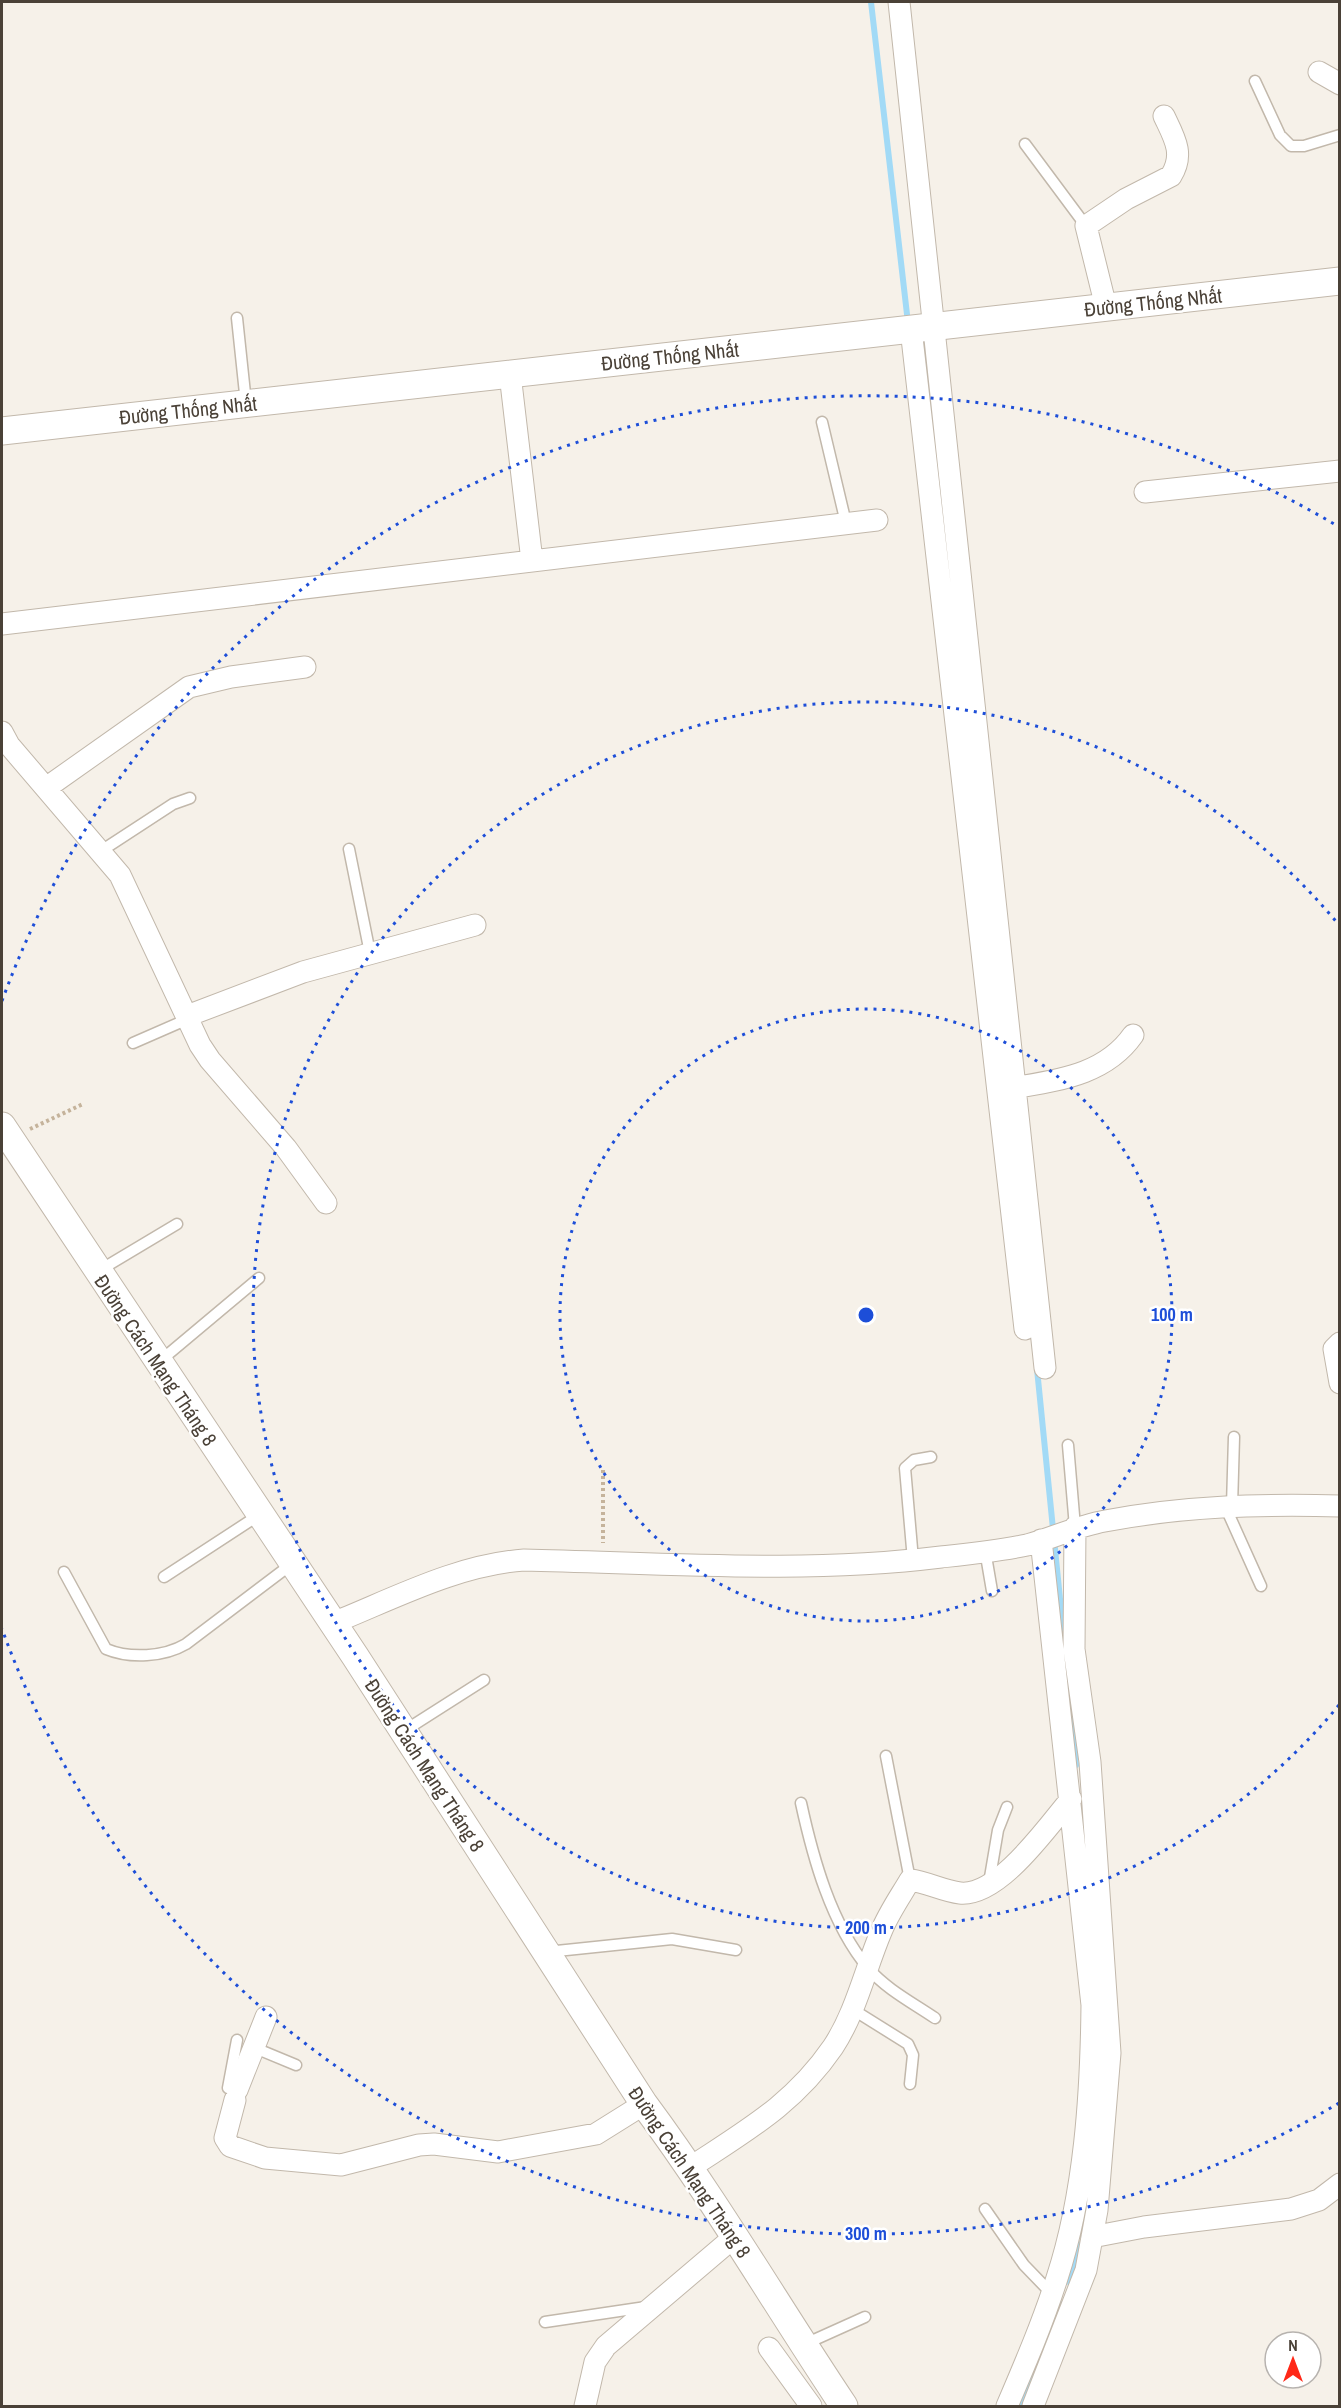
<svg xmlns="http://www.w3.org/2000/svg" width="1341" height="2408" font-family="'Archivo Narrow',sans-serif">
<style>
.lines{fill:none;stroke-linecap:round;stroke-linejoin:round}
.stream{stroke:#a2daf6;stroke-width:6}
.service-casing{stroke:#c2b8ab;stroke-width:13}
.minor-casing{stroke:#c2b8ab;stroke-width:23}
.tertiary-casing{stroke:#c2b8ab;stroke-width:29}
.path{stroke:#c5b39b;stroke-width:4;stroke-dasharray:3 3;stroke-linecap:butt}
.service{stroke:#fff;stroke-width:10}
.minor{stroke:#fff;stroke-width:21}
.tertiary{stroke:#fff;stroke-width:27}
.ring{fill:none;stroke:#1d4ed8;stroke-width:3;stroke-dasharray:3 6}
.labels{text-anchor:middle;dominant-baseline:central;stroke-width:5;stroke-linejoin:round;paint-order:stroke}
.street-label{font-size:20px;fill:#4a4137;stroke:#fff}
.centre{fill:#1d4ed8;stroke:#fff;stroke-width:3}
.ring-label{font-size:18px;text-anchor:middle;font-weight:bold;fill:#1d4ed8;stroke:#fff;stroke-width:5;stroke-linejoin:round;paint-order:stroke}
</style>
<rect width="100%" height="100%" fill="#f6f1e9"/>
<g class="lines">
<path class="stream" d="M 871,2 L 908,323
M 1037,1369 L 1064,1639
M 1068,1679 L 1076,1765
M 1070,2283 L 1077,2243
M 1019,2406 L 1062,2304"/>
<g class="service-casing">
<path id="service" d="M 1255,81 L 1280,135 L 1291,146 L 1304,146 L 1340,135
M 1025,144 L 1086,226
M 237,318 L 246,403
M 822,422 L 846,523
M 349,849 L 370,953
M 101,851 L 173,804 L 190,798
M 133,1043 L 188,1019
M 100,1270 L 177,1224
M 160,1361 L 259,1278
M 1068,1445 L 1075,1527
M 1225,1506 L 1261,1586
M 1232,1506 L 1234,1437
M 985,1550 L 992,1591
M 913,1560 L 905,1468 L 914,1460 L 931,1457
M 64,1572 L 106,1649 C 130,1659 164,1657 186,1644 L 293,1563
M 164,1577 L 259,1515
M 404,1731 L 484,1680
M 886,1756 L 910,1880
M 801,1803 C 813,1858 831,1924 868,1968 C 886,1989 913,2003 935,2018
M 989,1883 L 998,1830 L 1007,1807
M 547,1952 L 672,1939 L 736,1950
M 852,2009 L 908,2044 L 913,2055 L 910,2084
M 255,2048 L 296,2065
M 228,2088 L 237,2040
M 985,2209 L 1024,2265 L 1052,2294
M 545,2322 L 646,2307
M 805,2344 L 865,2317"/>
</g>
<g class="minor-casing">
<path id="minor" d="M 899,2 L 1045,1368
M 1319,72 L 1340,84
M 1106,307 L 1086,226 L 1126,199 L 1171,176 C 1185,154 1174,137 1164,116
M 911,329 L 1025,1329
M 510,374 L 532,561
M 1145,492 L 1340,471
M 2,624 L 877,520
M 2,732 L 9,745 L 120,875 L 200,1045 L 210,1060 L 286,1148 L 326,1203
M 46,788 L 189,687 L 231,677 L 305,667
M 187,1016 L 303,972 L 475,925
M 1013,1088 C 1058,1080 1105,1075 1133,1035
M 1340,1343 L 1334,1349 L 1340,1383
M 333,1623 C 395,1598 457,1565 524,1560 C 663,1563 803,1574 941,1557 C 969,1554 999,1551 1027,1545 C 1053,1538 1077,1526 1105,1521 C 1183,1506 1260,1504 1340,1506
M 237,2090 L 266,2017
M 235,2100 L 225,2138 L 230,2146 L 265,2158 L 341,2165 L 419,2145 L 434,2144 L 498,2152 L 596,2134 L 644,2104
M 691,2167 C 747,2130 794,2104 833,2047 C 856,2012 865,1970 881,1932 C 888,1914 900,1897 910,1880 C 927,1882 943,1891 960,1893 C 999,1897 1048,1826 1071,1799
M 1092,2237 L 1144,2227 L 1291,2209 L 1319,2200 L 1340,2184
M 769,2348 L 811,2406
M 585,2406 L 595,2362 L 606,2346 L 733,2238
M 1007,2406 C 1025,2364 1043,2322 1057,2278 C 1085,2192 1091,2095 1092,2005 L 1041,1540
M 1033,2406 L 1086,2270 L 1097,2210 L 1110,2053 L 1090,1762 L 1074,1649 L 1075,1527"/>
</g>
<g class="tertiary-casing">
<path id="tertiary" d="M 2,431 L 1340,281
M 2,1126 L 355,1656 L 644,2104 C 716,2201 777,2306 844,2406"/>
</g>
<path class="path" d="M 30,1129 L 83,1104
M 603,1470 L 603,1543"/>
<use href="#service" class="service"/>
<use href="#minor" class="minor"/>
<use href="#tertiary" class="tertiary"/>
</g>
<g class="ring">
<circle cx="866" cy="1315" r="306"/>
<path d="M1339 1705A613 613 0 1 1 1339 925"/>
<path d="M1339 2103A919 919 0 0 1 2 1629M2 1001A919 919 0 0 1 1339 527"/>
</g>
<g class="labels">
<g class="street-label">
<text transform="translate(1153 302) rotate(-6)">Đường Thống Nhất</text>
<text transform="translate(670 356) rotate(-6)">Đường Thống Nhất</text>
<text transform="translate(188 410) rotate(-6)">Đường Thống Nhất</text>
<text transform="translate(156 1360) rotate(56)">Đường Cách Mạng Tháng 8</text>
<text transform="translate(425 1765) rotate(57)">Đường Cách Mạng Tháng 8</text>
<text transform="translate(690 2172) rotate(56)">Đường Cách Mạng Tháng 8</text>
</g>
</g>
<circle cx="866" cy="1315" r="9" class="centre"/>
<g class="ring-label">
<text x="1172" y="1321">100 m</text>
<text x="866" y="1934">200 m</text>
<text x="866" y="2240">300 m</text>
</g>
<rect width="1341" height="2408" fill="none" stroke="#4a4137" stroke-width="6"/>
<g transform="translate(1293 2360)"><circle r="28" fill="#ffffff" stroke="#b7b3af" stroke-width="1.5"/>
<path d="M0-4.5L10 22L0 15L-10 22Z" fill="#ff2817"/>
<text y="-9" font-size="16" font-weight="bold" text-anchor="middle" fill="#4a4137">N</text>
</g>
</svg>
